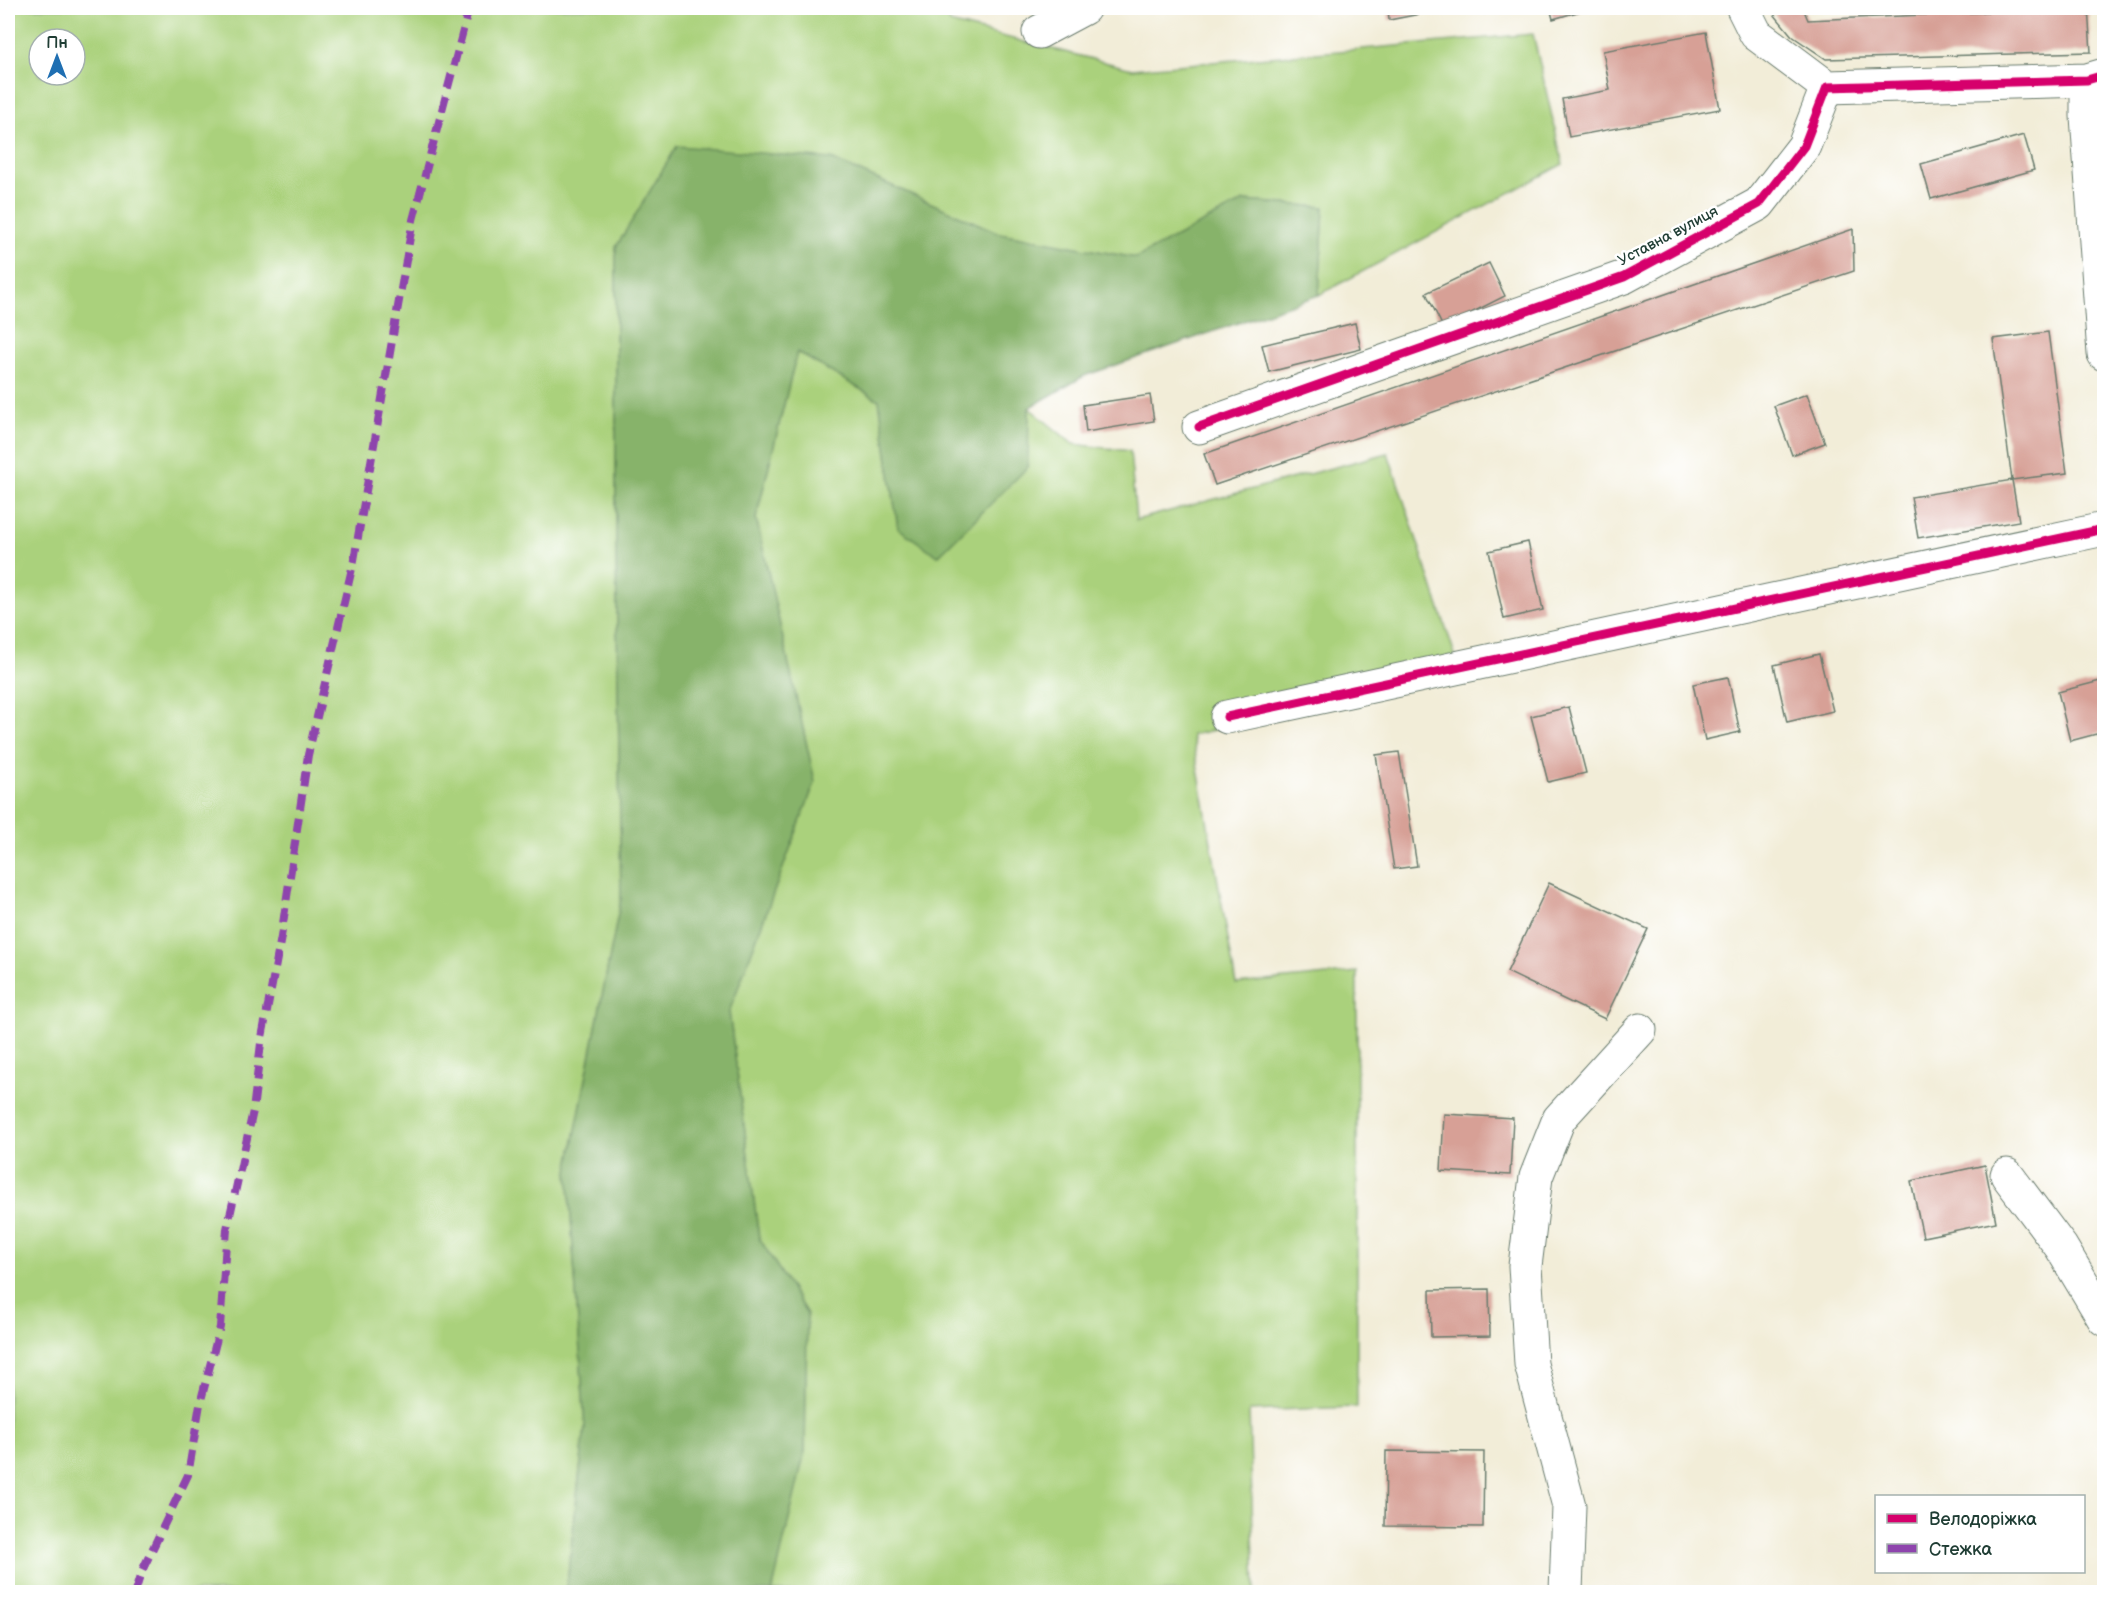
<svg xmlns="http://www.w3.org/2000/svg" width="2112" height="1600" font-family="'Balsamiq Sans',sans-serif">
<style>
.green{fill:#aad17b;stroke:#648758;stroke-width:1.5;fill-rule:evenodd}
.forest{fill:#87b36b;stroke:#537850;stroke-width:1.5}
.building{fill:#d7a096}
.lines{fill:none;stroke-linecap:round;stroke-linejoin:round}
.minor-casing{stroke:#697b6d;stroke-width:35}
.minor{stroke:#fff;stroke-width:33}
.quiet{stroke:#8e44ad;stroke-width:8;stroke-dasharray:15 8;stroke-linecap:butt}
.cycleway-casing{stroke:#fff;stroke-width:13}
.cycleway{stroke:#d6006c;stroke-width:9}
.labels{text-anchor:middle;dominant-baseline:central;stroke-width:5;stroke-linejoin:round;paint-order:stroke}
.street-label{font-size:15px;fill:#1f3d34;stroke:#fff}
</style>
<rect width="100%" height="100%" fill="#fff"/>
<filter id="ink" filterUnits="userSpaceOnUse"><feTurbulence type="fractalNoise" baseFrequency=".0167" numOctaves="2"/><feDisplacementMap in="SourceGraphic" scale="12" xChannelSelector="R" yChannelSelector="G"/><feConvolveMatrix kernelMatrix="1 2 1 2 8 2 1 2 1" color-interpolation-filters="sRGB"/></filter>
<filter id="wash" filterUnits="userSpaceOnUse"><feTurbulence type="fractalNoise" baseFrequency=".008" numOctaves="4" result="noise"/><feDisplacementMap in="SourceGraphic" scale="24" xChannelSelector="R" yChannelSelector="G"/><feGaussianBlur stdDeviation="1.35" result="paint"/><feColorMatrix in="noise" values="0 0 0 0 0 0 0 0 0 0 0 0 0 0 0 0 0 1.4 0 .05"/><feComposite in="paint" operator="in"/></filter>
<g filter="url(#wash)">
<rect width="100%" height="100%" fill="#f2edd8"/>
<path class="green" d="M 8,8 L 945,8 L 950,23 L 1132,69 L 1533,34 L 1563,164 L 1319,295 L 1324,207 L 1244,201 L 1136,258 L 999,233 L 831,159 L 616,247 L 616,544 L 621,899 L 568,1171 L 585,1427 L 566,1592 L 8,1592 ZM 39,39 L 75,39 L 75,75 L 39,75 Z
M 797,352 L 879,400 L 898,528 L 1027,468 L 1029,408 L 1073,444 L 1130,451 L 1136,520 L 1388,453 L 1461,673 L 1192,735 L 1236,984 L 1357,972 L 1357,1407 L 1249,1411 L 1255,1592 L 772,1592 L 805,1451 L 807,1314 L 759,1238 L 729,1012 L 815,782 L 756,518 Z"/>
<path class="forest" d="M 677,146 L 831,159 L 999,233 L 1136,258 L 1244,201 L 1324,207 L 1319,295 L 1084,376 L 1029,408 L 1028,467 L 938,556 L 898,528 L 879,400 L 797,352 L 756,518 L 815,782 L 729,1012 L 759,1238 L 807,1314 L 805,1451 L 772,1592 L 566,1592 L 585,1427 L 568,1171 L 621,899 L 616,544 L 616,247 Z"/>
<g id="blocks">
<path class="building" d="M 1388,8 L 1446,8 L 1446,9 L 1389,20 Z
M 1550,8 L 1591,8 L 1553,19 Z
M 1769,8 L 1803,8 L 1808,20 L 2088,8 L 2091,52 L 1826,59 L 1792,36 Z
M 1706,32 L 1720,109 L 1569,137 L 1562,99 L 1610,90 L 1603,51 Z
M 2024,135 L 2034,170 L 1931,199 L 1921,164 Z
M 1853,229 L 1854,271 L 1215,485 L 1204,454 Z
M 1489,263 L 1505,296 L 1443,327 L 1426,293 Z
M 1355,323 L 1361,349 L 1269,372 L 1262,345 Z
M 2048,332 L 2067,473 L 2012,480 L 1993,339 Z
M 1807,394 L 1825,443 L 1792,455 L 1774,406 Z
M 1150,395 L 1154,421 L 1086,432 L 1083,405 Z
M 2012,480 L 2019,521 L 1918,538 L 1911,497 Z
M 1528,542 L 1543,610 L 1504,619 L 1489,551 Z
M 1819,654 L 1833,711 L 1787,722 L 1774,665 Z
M 1728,677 L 1740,732 L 1705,740 L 1693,684 Z
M 2104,680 L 2104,732 L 2070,741 L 2058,692 Z
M 1569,707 L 1586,773 L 1548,782 L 1531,716 Z
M 1399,752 L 1417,866 L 1394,869 L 1376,755 Z
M 1549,883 L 1648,929 L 1605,1019 L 1507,972 Z
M 1444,1114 L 1513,1118 L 1510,1175 L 1441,1171 Z
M 1985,1165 L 1996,1222 L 1923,1237 L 1911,1181 Z
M 1489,1289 L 1490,1336 L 1431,1337 L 1430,1290 Z
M 1386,1451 L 1484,1452 L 1483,1527 L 1385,1526 Z"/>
</g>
</g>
<g filter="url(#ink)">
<use href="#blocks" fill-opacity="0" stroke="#697b6d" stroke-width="1.5"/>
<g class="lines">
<g class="minor-casing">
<path id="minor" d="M 1743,8 L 1756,34 L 1827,87
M 1039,32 L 1084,8
M 2087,80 L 2087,116 L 2104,354
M 1199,427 L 1624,277 L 1759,204 L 1804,146 L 1827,87 L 2087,80 L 2104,75
M 1227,717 L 2104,529
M 2007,1175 L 2061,1247 L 2104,1319
M 1566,1592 L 1569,1506 L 1531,1364 L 1525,1266 L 1536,1177 L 1559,1119 L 1640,1030"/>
</g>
<use href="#minor" class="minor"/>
<path class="quiet" d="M 135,1592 L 141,1573 L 188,1475 L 200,1404 L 220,1327 L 227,1229 L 253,1111 L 261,1043 L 281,937 L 308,755 L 354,560 L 413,220 L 469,8"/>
<g class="cycleway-casing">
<path id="cycleway" d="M 1199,427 L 1624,277 L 1759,204 L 1804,146 L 1827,87 L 2087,80 L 2104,75
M 1227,717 L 2104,529"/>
</g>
<use href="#cycleway" class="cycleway"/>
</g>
</g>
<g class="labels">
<g class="street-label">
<text transform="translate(1668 236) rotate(-28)">Уставна вулиця</text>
</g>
</g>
<rect width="2112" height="1600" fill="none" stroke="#fff" stroke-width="30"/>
<rect x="1875" y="1495" width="210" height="78" fill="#ffffff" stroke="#a5b1ae" stroke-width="1.5"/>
<rect x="1887" y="1514" width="30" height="9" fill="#d6006c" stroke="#a5b1ae" stroke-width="1.5"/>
<text x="1929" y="1525" font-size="18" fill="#1f3d34">Велодоріжка</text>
<rect x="1887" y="1544" width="30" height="9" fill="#8e44ad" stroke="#a5b1ae" stroke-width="1.5"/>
<text x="1929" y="1555" font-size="18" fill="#1f3d34">Стежка</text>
<g transform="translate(57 57)"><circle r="28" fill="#ffffff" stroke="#a5b1ae" stroke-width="1.5"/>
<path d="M0-4.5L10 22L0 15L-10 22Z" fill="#1f6fb2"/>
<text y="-9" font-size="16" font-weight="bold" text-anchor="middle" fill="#1f3d34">Пн</text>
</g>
</svg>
